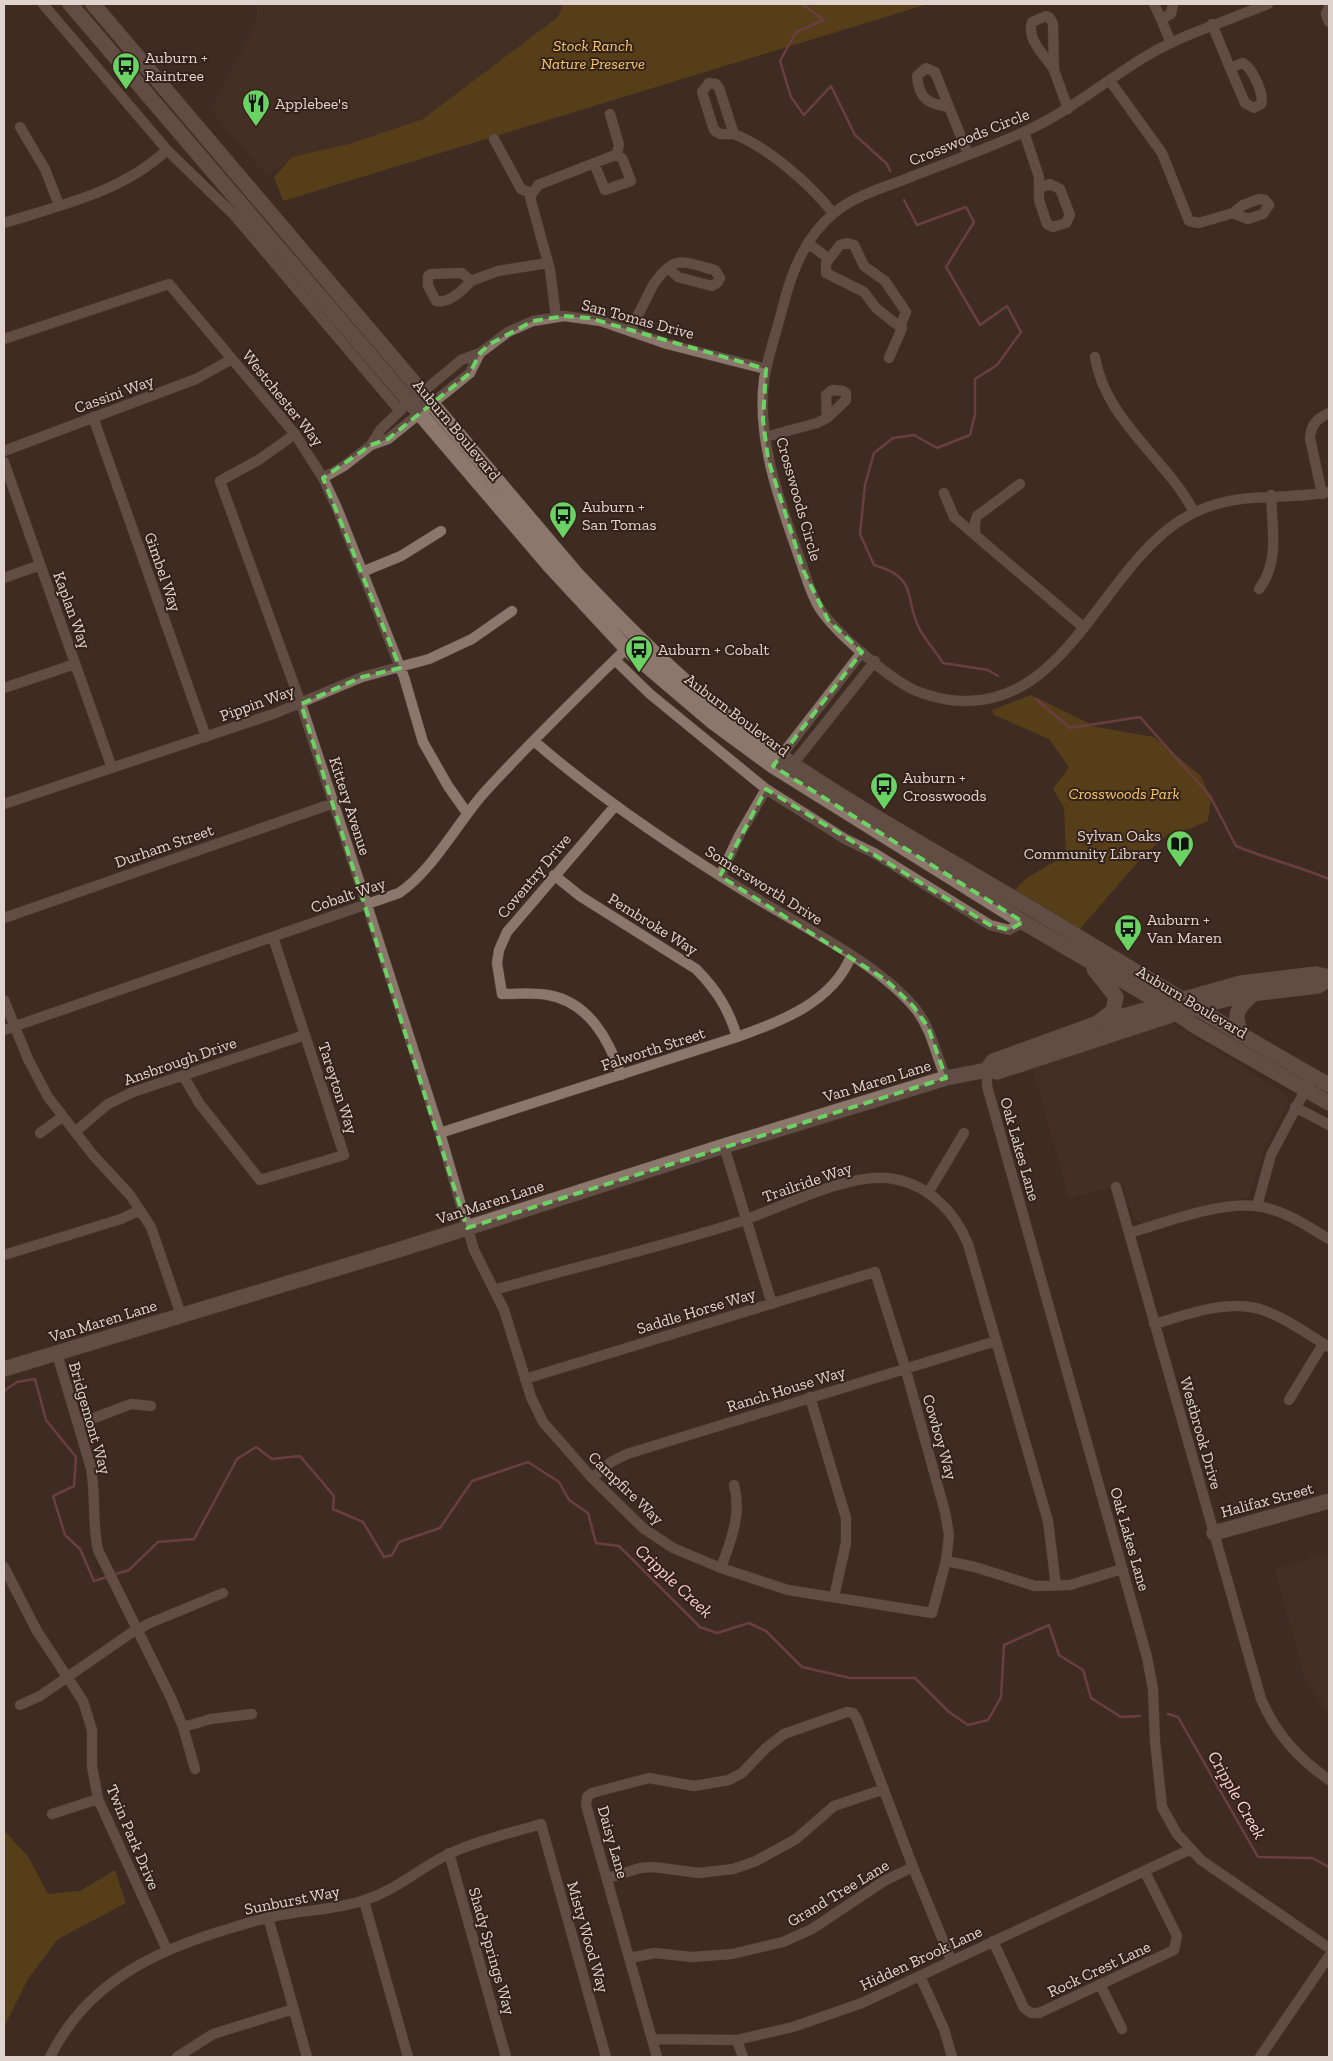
<svg xmlns="http://www.w3.org/2000/svg" width="1333" height="2061" font-family="'Zilla Slab',serif">
<style>
.built{fill:#4d3429}
.green{fill:#71550d}
.lines{fill:none;stroke-linecap:round;stroke-linejoin:round}
.stream{stroke:#9f5666;stroke-width:2.5}
.street-casing{stroke:#594942;stroke-width:11}
.secondary-casing{stroke:#594942;stroke-width:16}
.street{stroke:#8c776d;stroke-width:10}
.secondary{stroke:#8c776d;stroke-width:15}
.marked{fill:none;stroke:#6bd363;stroke-width:4;stroke-dasharray:10 6;stroke-linejoin:round}
.labels{text-anchor:middle;dominant-baseline:central;stroke-width:4;stroke-linejoin:round;paint-order:stroke}
.park-label{font-size:16px;font-style:italic;fill:#f6c866;stroke:#34221a}
.poi-label{font-size:16px;fill:#e0d3ce;stroke:#34221a;text-anchor:start}
.street-label{font-size:16px;fill:#e0d3ce;stroke:#34221a}
.water-label{font-size:18px;font-style:italic;fill:#f9cdd4;stroke:#34221a}
</style>
<rect width="100%" height="100%" fill="#3e2c23"/>
<path class="built" d="M 257,4 L 563,4 L 558,17 L 423,119 L 345,146 L 292,157 L 267,176 L 211,110 L 257,21 Z
M 1170,1024 L 1177,1026 L 1284,1093 L 1287,1097 L 1288,1104 L 1268,1141 L 1248,1198 L 1209,1204 L 1141,1223 L 1133,1217 L 1123,1184 L 1069,1198 L 1032,1067 Z
M 1329,1553 L 1329,1712 L 1315,1695 L 1304,1675 L 1275,1569 Z"/>
<path class="green" d="M 563,4 L 928,4 L 283,201 L 274,177 L 292,157 L 349,144 L 423,119 L 558,17 Z
M 1031,695 L 1096,727 L 1154,737 L 1201,776 L 1211,799 L 1208,821 L 1192,828 L 1168,834 L 1143,856 L 1080,929 L 1014,891 L 1025,879 L 1066,855 L 1064,808 L 1053,789 L 1069,767 L 1049,739 L 994,715 L 992,710 Z
M 4,1830 L 29,1858 L 48,1894 L 80,1891 L 115,1870 L 126,1903 L 58,1939 L 28,1979 L 4,2027 Z"/>
<g class="lines">
<path class="stream" d="M 802,4 L 824,20 L 796,32 L 780,61 L 791,97 L 804,115 L 831,86 L 855,135 L 887,164 L 890,171
M 904,200 L 917,225 L 966,207 L 974,222 L 946,267 L 980,325 L 1007,306 L 1021,332 L 997,365 L 975,379 L 975,414 L 970,435 L 937,448 L 914,435 L 893,438 L 874,453 L 865,485 L 860,534 L 874,565 C 920,578 903,598 920,630 C 927,642 936,652 943,663 L 988,670 L 998,676
M 1036,699 L 1070,728 L 1140,717 L 1210,796 L 1236,846 C 1267,859 1298,866 1329,879
M 4,1391 L 17,1382 L 35,1379 L 46,1420 L 76,1457 L 74,1486 L 53,1496 L 65,1535 L 80,1549 L 94,1581 L 107,1577
M 112,1575 L 129,1570 L 158,1542 L 194,1539 L 237,1459 L 256,1447 L 272,1459 L 300,1456 L 334,1496 L 333,1509 L 363,1522 L 384,1557 L 392,1555 L 399,1542 L 440,1528 L 472,1481 L 528,1462 L 559,1482 L 569,1500 L 588,1513 L 596,1543 L 619,1546 L 700,1627 L 717,1633 L 749,1623 L 766,1631 L 802,1667 L 850,1678 L 915,1678 L 949,1712 L 968,1725 L 988,1720 L 1001,1697 L 1004,1645 L 1049,1625 L 1059,1655 L 1083,1670 L 1091,1698 L 1121,1717 L 1140,1716
M 1168,1714 L 1178,1717 L 1258,1857 L 1312,1858 L 1329,1867"/>
<g class="street-casing">
<path id="street" d="M 43,4 L 167,150 L 234,215 L 400,411
M 1154,4 L 1161,19 L 1171,14 L 1173,4
M 1268,4 C 1227,21 1186,33 1148,55 C 1106,80 1069,112 1024,132 C 984,150 943,164 903,180 C 879,189 853,197 834,213 C 805,237 792,271 783,306 C 777,331 768,354 764,380 C 756,446 784,512 805,574 C 809,586 813,598 820,609 C 837,634 885,675 912,689 C 927,696 948,701 964,701 C 1068,703 1103,569 1181,520 C 1232,488 1275,502 1329,492
M 1329,7 L 1326,14 L 1329,22
M 1046,16 L 1050,18 L 1053,24 L 1054,70 C 1046,56 1026,40 1032,22 Z
M 1161,19 L 1171,43
M 1212,24 L 1230,68
M 1242,63 C 1251,65 1265,95 1261,104 L 1254,108 L 1245,103 L 1230,68 Z
M 926,68 L 935,72 L 949,107 C 928,104 919,99 917,76 Z
M 1054,70 L 1068,109
M 1110,81 L 1162,153 L 1189,221 L 1199,223 L 1233,213
M 709,83 L 716,84 L 719,88 L 734,134 L 720,134 L 714,130 L 702,92 Z
M 949,107 L 968,154
M 610,114 L 619,145 L 617,154
M 20,127 L 45,169 L 59,205
M 1024,132 L 1039,177 L 1039,188
M 734,134 C 769,148 810,184 833,213
M 494,139 L 521,189 L 531,193
M 1050,184 L 1060,189 L 1070,215 L 1066,223 L 1053,227 L 1047,224 L 1039,200 L 1039,188 Z
M 1259,199 L 1265,200 L 1269,205 L 1263,214 L 1248,219 L 1233,213 L 1243,205 Z
M 4,223 C 61,205 122,192 167,150
M 808,243 L 829,259
M 462,273 L 471,281 C 463,290 449,304 436,301 L 428,286 L 428,276 L 431,274 Z
M 471,281 L 498,271 L 548,263
M 556,317 L 550,270 L 530,197 L 538,185 L 615,155 L 622,158 L 631,181 L 605,190 L 594,163
M 630,331 L 653,285 C 675,253 682,262 715,270 L 720,278 L 718,282 L 712,286 L 678,277 L 668,268
M 4,339 L 169,284 L 295,434 L 323,478 L 337,508 L 404,677 L 423,742 L 448,786 L 467,813
M 1095,357 C 1105,420 1166,458 1194,512
M 889,358 L 902,328 L 900,327 L 876,308 L 864,292 L 826,273 L 826,263 L 840,245 L 847,243 L 854,245 L 864,266 L 885,281 L 906,312 L 900,327
M 832,390 L 843,391 L 846,393 L 846,400 L 827,418 L 826,395 Z
M 418,396 L 461,360 L 480,353 L 508,332 L 533,321 L 564,316 L 601,321 L 667,344 L 766,369
M 93,417 L 206,737
M 295,434 L 260,459 L 220,481 L 301,704 L 367,905 L 440,1133 L 474,1250 L 504,1310 L 531,1397 L 543,1422 L 592,1478 L 643,1528 L 673,1548 L 721,1568 L 788,1590 L 932,1613 L 946,1561 L 949,1535 L 945,1512 L 905,1367 L 875,1272 L 525,1379
M 765,437 L 817,423 L 827,418
M 371,445 L 380,430 L 403,408
M 4,451 L 196,379 L 232,359
M 4,462 L 112,768
M 323,478 L 344,466 L 371,445 L 388,439 L 470,373 L 480,353
M 1020,484 L 977,516 L 975,522 L 975,535 L 1083,627
M 944,493 L 954,517 L 975,535
M 1322,494 L 1310,438 C 1311,424 1317,419 1329,413
M 362,572 L 401,556 L 441,531
M 4,578 L 40,565
M 1259,589 C 1280,562 1272,527 1271,495
M 615,660 L 650,694 L 766,789 L 845,839 L 874,853 L 990,925 L 1009,930 L 1023,922
M 4,688 L 75,664
M 534,741 C 603,801 680,852 759,900 C 807,929 878,964 914,1007 C 932,1028 935,1054 946,1078
M 777,761 L 862,652
M 789,769 L 875,661
M 4,804 L 276,713 L 362,677 L 429,659 L 472,639 L 512,611
M 615,806 L 507,932 L 499,950 L 497,963 L 502,994 C 517,994 533,992 548,995 C 589,1002 609,1040 621,1075
M 554,875 L 580,896 L 696,969 C 717,990 729,1010 737,1037
M 720,876 L 739,836 L 766,789
M 4,918 L 334,803
M 4,1000 L 28,1059 L 48,1097 L 93,1155 L 130,1195 L 151,1227 L 181,1315
M 4,1030 L 399,893 C 431,872 457,824 483,794 C 530,742 581,693 631,644
M 987,1070 L 987,1086 L 1147,1657 L 1153,1689 L 1155,1741 L 1162,1807 L 1177,1834 L 1201,1860 L 1329,1948
M 183,1075 L 199,1103 L 260,1180 L 344,1155 L 273,937
M 1295,1107 L 1329,1125
M 75,1132 L 108,1104 L 133,1092 L 305,1035
M 40,1133 L 62,1117
M 440,1133 L 737,1037 C 780,1022 833,1002 851,956
M 724,1146 L 772,1304
M 1116,1187 L 1261,1699 C 1276,1734 1298,1758 1329,1780
M 928,1193 L 964,1133
M 1257,1206 L 1271,1155 L 1308,1085
M 1129,1233 C 1167,1222 1217,1202 1256,1206 C 1283,1209 1307,1226 1329,1239
M 4,1255 L 121,1219 L 140,1210
M 494,1290 C 575,1267 658,1248 739,1222 C 780,1208 845,1174 887,1178 C 925,1182 954,1209 968,1244 L 1048,1521 L 1056,1586
M 1154,1324 C 1183,1316 1219,1302 1250,1307 C 1275,1310 1307,1334 1329,1347
M 57,1354 L 91,1468 C 96,1495 92,1523 98,1550 L 171,1698 L 183,1727 L 195,1769
M 810,1397 L 846,1518 L 846,1543 L 834,1597
M 1289,1400 L 1323,1344
M 78,1424 L 131,1404 L 151,1406
M 592,1478 L 611,1462 L 627,1454 L 996,1341
M 946,1561 L 975,1567 L 1035,1586 L 1070,1585 L 1122,1569
M 4,1567 L 37,1631 L 83,1701 L 92,1730 L 92,1766 L 98,1799 L 167,1950
M 721,1568 C 731,1540 742,1515 734,1485
M 20,1705 L 40,1696 L 131,1633 L 150,1623 L 223,1593
M 183,1727 L 211,1719 L 252,1714
M 52,1814 L 98,1799
M 449,1853 L 506,2057
M 608,1878 L 640,1868 L 654,1867 L 699,1873 L 733,1869 L 756,1861 L 796,1839 L 834,1806 L 884,1789
M 364,1901 L 408,2057
M 268,1917 L 307,2057
M 993,1941 L 1024,2008 L 1031,2013 L 1039,2013 L 1174,1950 L 1177,1936 L 1145,1872
M 630,1958 L 655,1953 L 692,1957 L 732,1954 L 783,1942 L 812,1929 L 884,1881 L 913,1867
M 920,1976 L 944,2029 L 952,2057
M 1100,1984 L 1122,2029
M 652,2039 L 737,2040 L 793,2027 L 862,2003 L 1189,1850
M 737,2040 L 743,2057
M 50,2057 C 86,1984 153,1951 228,1929 C 244,1924 260,1919 276,1916 C 305,1910 336,1910 365,1900 C 399,1889 420,1867 451,1853 C 479,1840 511,1833 541,1824 L 606,2057
M 177,2057 L 213,2034 L 294,2009
M 657,2057 L 586,1805 L 587,1797 L 592,1793 L 649,1778 L 694,1786 L 729,1780 L 742,1773 L 766,1748 L 784,1734 L 847,1712 L 853,1713 L 857,1719 L 913,1867 L 951,1960
M 1260,2057 L 1329,1956"/>
</g>
<g class="secondary-casing">
<path id="secondary" d="M 70,4 L 550,566 L 627,649 L 713,722 L 773,766 L 1023,922 L 1166,1006 L 1195,1026 L 1329,1103
M 93,4 L 577,575 C 633,634 690,691 756,739 C 846,803 943,856 1037,912 C 1134,970 1230,1030 1329,1085
M 1094,969 L 1116,997 L 1113,1011 L 1100,1021
M 1241,1034 C 1233,1012 1237,1009 1253,994
M 987,1070 L 993,1061 L 1095,1024 L 1241,983 L 1316,974 L 1329,977
M 4,1369 L 398,1250 L 724,1146 L 946,1078 L 987,1070 L 997,1072 L 1196,1007 L 1243,995 L 1318,986 L 1329,979
M 1214,1533 L 1329,1501"/>
</g>
<use href="#street" class="street"/>
<use href="#secondary" class="secondary"/>
</g>
<path d="M0 0H1333V2061H0ZM 564,316 L 589,318 L 766,369 L 763,420 L 768,459 L 804,572 L 828,620 L 862,652 L 773,766 L 1023,922 L 1009,930 L 990,925 L 766,789 L 720,876 L 886,980 L 913,1006 L 928,1027 L 946,1078 L 467,1228 L 301,704 L 362,677 L 400,668 L 323,478 L 371,445 L 388,439 L 470,373 L 480,353 L 490,344 L 533,321 Z" fill="#3e2c23" fill-opacity=".55" fill-rule="evenodd"/>
<path class="marked" d="M 564,316 L 589,318 L 766,369 L 763,420 L 768,459 L 804,572 L 828,620 L 862,652 L 773,766 L 1023,922 L 1009,930 L 990,925 L 766,789 L 720,876 L 886,980 L 913,1006 L 928,1027 L 946,1078 L 467,1228 L 301,704 L 362,677 L 400,668 L 323,478 L 371,445 L 388,439 L 470,373 L 480,353 L 490,344 L 533,321 Z"/>
<defs>
<g id="bus-pin" transform="scale(1.4375)"><path d="M0 17L-7.5 6A9.5 9.5 0 1 1 7.5 6Z" fill="#6bd363" stroke="#34221a"/><path d="M-5-6H5V4H4V6H2V4H-2V6H-4V4H-5ZM-3.5-4V0h7V-4ZM-3.5 1.2v1.5H-2V1.2ZM2 1.2v1.5H3.5V1.2Z" fill="#111"/></g>
<g id="restaurant-pin" transform="scale(1.4375)"><path d="M0 17L-7.5 6A9.5 9.5 0 1 1 7.5 6Z" fill="#6bd363" stroke="#34221a"/><path d="M-5-6h1v4h1v-4h1v4h1v-4h1v5L-1.5 .5V6h-2V.5L-5-1ZM5-6V6H3V1.5H1.5Q1.5-4 5-6Z" fill="#111"/></g>
<g id="library-pin" transform="scale(1.4375)"><path d="M0 17L-7.5 6A9.5 9.5 0 1 1 7.5 6Z" fill="#6bd363" stroke="#34221a"/><path d="M-6-4Q-3-5.5-.7-3.5V5Q-3 3-6 4ZM6-4Q3-5.5 .7-3.5V5Q3 3 6 4Z" fill="#111"/></g>
</defs>
<g fill-rule="evenodd">
<use href="#bus-pin" x="126" y="66"/>
<use href="#restaurant-pin" x="256" y="103"/>
<use href="#bus-pin" x="563" y="515"/>
<use href="#bus-pin" x="639" y="649"/>
<use href="#bus-pin" x="884" y="786"/>
<use href="#library-pin" x="1180" y="844"/>
<use href="#bus-pin" x="1128" y="928"/>
</g>
<g class="labels">
<g class="park-label">
<text x="593" y="45">Stock Ranch<tspan x="593" dy="18">Nature Preserve</tspan></text>
<text x="1124" y="793">Crosswoods Park</text>
</g>
<g class="poi-label">
<text x="145" y="57">Auburn +<tspan x="145" dy="18">Raintree</tspan></text>
<text x="275" y="103">Applebee's</text>
<text x="582" y="506">Auburn +<tspan x="582" dy="18">San Tomas</tspan></text>
<text x="658" y="649">Auburn + Cobalt</text>
<text x="903" y="777">Auburn +<tspan x="903" dy="18">Crosswoods</tspan></text>
<text x="1161" y="835" text-anchor="end">Sylvan Oaks<tspan x="1161" dy="18">Community Library</tspan></text>
<text x="1147" y="919">Auburn +<tspan x="1147" dy="18">Van Maren</tspan></text>
</g>
<g class="street-label">
<text transform="translate(969 137) rotate(-22)">Crosswoods Circle</text>
<text transform="translate(638 319) rotate(15)">San Tomas Drive</text>
<text transform="translate(114 394) rotate(-20)">Cassini Way</text>
<text transform="translate(283 398) rotate(51)">Westchester Way</text>
<text transform="translate(457 430) rotate(50)">Auburn Boulevard</text>
<text transform="translate(799 499) rotate(74)">Crosswoods Circle</text>
<text transform="translate(163 572) rotate(71)">Gimbel Way</text>
<text transform="translate(72 610) rotate(70)">Kaplan Way</text>
<text transform="translate(257 703) rotate(-20)">Pippin Way</text>
<text transform="translate(737 715) rotate(37)">Auburn Boulevard</text>
<text transform="translate(350 806) rotate(72)">Kittery Avenue</text>
<text transform="translate(164 846) rotate(-19)">Durham Street</text>
<text transform="translate(534 876) rotate(-50)">Coventry Drive</text>
<text transform="translate(764 885) rotate(32)">Somersworth Drive</text>
<text transform="translate(348 895) rotate(-19)">Cobalt Way</text>
<text transform="translate(653 924) rotate(32)">Pembroke Way</text>
<text transform="translate(1192 1002) rotate(31)">Auburn Boulevard</text>
<text transform="translate(653 1049) rotate(-18)">Falworth Street</text>
<text transform="translate(180 1061) rotate(-19)">Ansbrough Drive</text>
<text transform="translate(877 1081) rotate(-17)">Van Maren Lane</text>
<text transform="translate(338 1088) rotate(72)">Tareyton Way</text>
<text transform="translate(1020 1149) rotate(74)">Oak Lakes Lane</text>
<text transform="translate(807 1182) rotate(-19)">Trailride Way</text>
<text transform="translate(490 1202) rotate(-18)">Van Maren Lane</text>
<text transform="translate(696 1311) rotate(-17)">Saddle Horse Way</text>
<text transform="translate(103 1321) rotate(-17)">Van Maren Lane</text>
<text transform="translate(786 1389) rotate(-17)">Ranch House Way</text>
<text transform="translate(90 1418) rotate(74)">Bridgemont Way</text>
<text transform="translate(1201 1433) rotate(74)">Westbrook Drive</text>
<text transform="translate(940 1437) rotate(74)">Cowboy Way</text>
<text transform="translate(626 1488) rotate(44)">Campfire Way</text>
<text transform="translate(1267 1500) rotate(-15)">Halifax Street</text>
<text transform="translate(1130 1539) rotate(74)">Oak Lakes Lane</text>
<text transform="translate(133 1837) rotate(67)">Twin Park Drive</text>
<text transform="translate(613 1842) rotate(74)">Daisy Lane</text>
<text transform="translate(838 1893) rotate(-31)">Grand Tree Lane</text>
<text transform="translate(292 1900) rotate(-11)">Sunburst Way</text>
<text transform="translate(588 1937) rotate(74)">Misty Wood Way</text>
<text transform="translate(492 1951) rotate(74)">Shady Springs Way</text>
<text transform="translate(921 1958) rotate(-25)">Hidden Brook Lane</text>
<text transform="translate(1099 1969) rotate(-25)">Rock Crest Lane</text>
</g>
<g class="water-label">
<text transform="translate(674 1581) rotate(43)">Cripple Creek</text>
<text transform="translate(1237 1795) rotate(60)">Cripple Creek</text>
</g>
</g>
<rect width="1333" height="2061" fill="none" stroke="#e0d3ce" stroke-width="10"/>
</svg>
